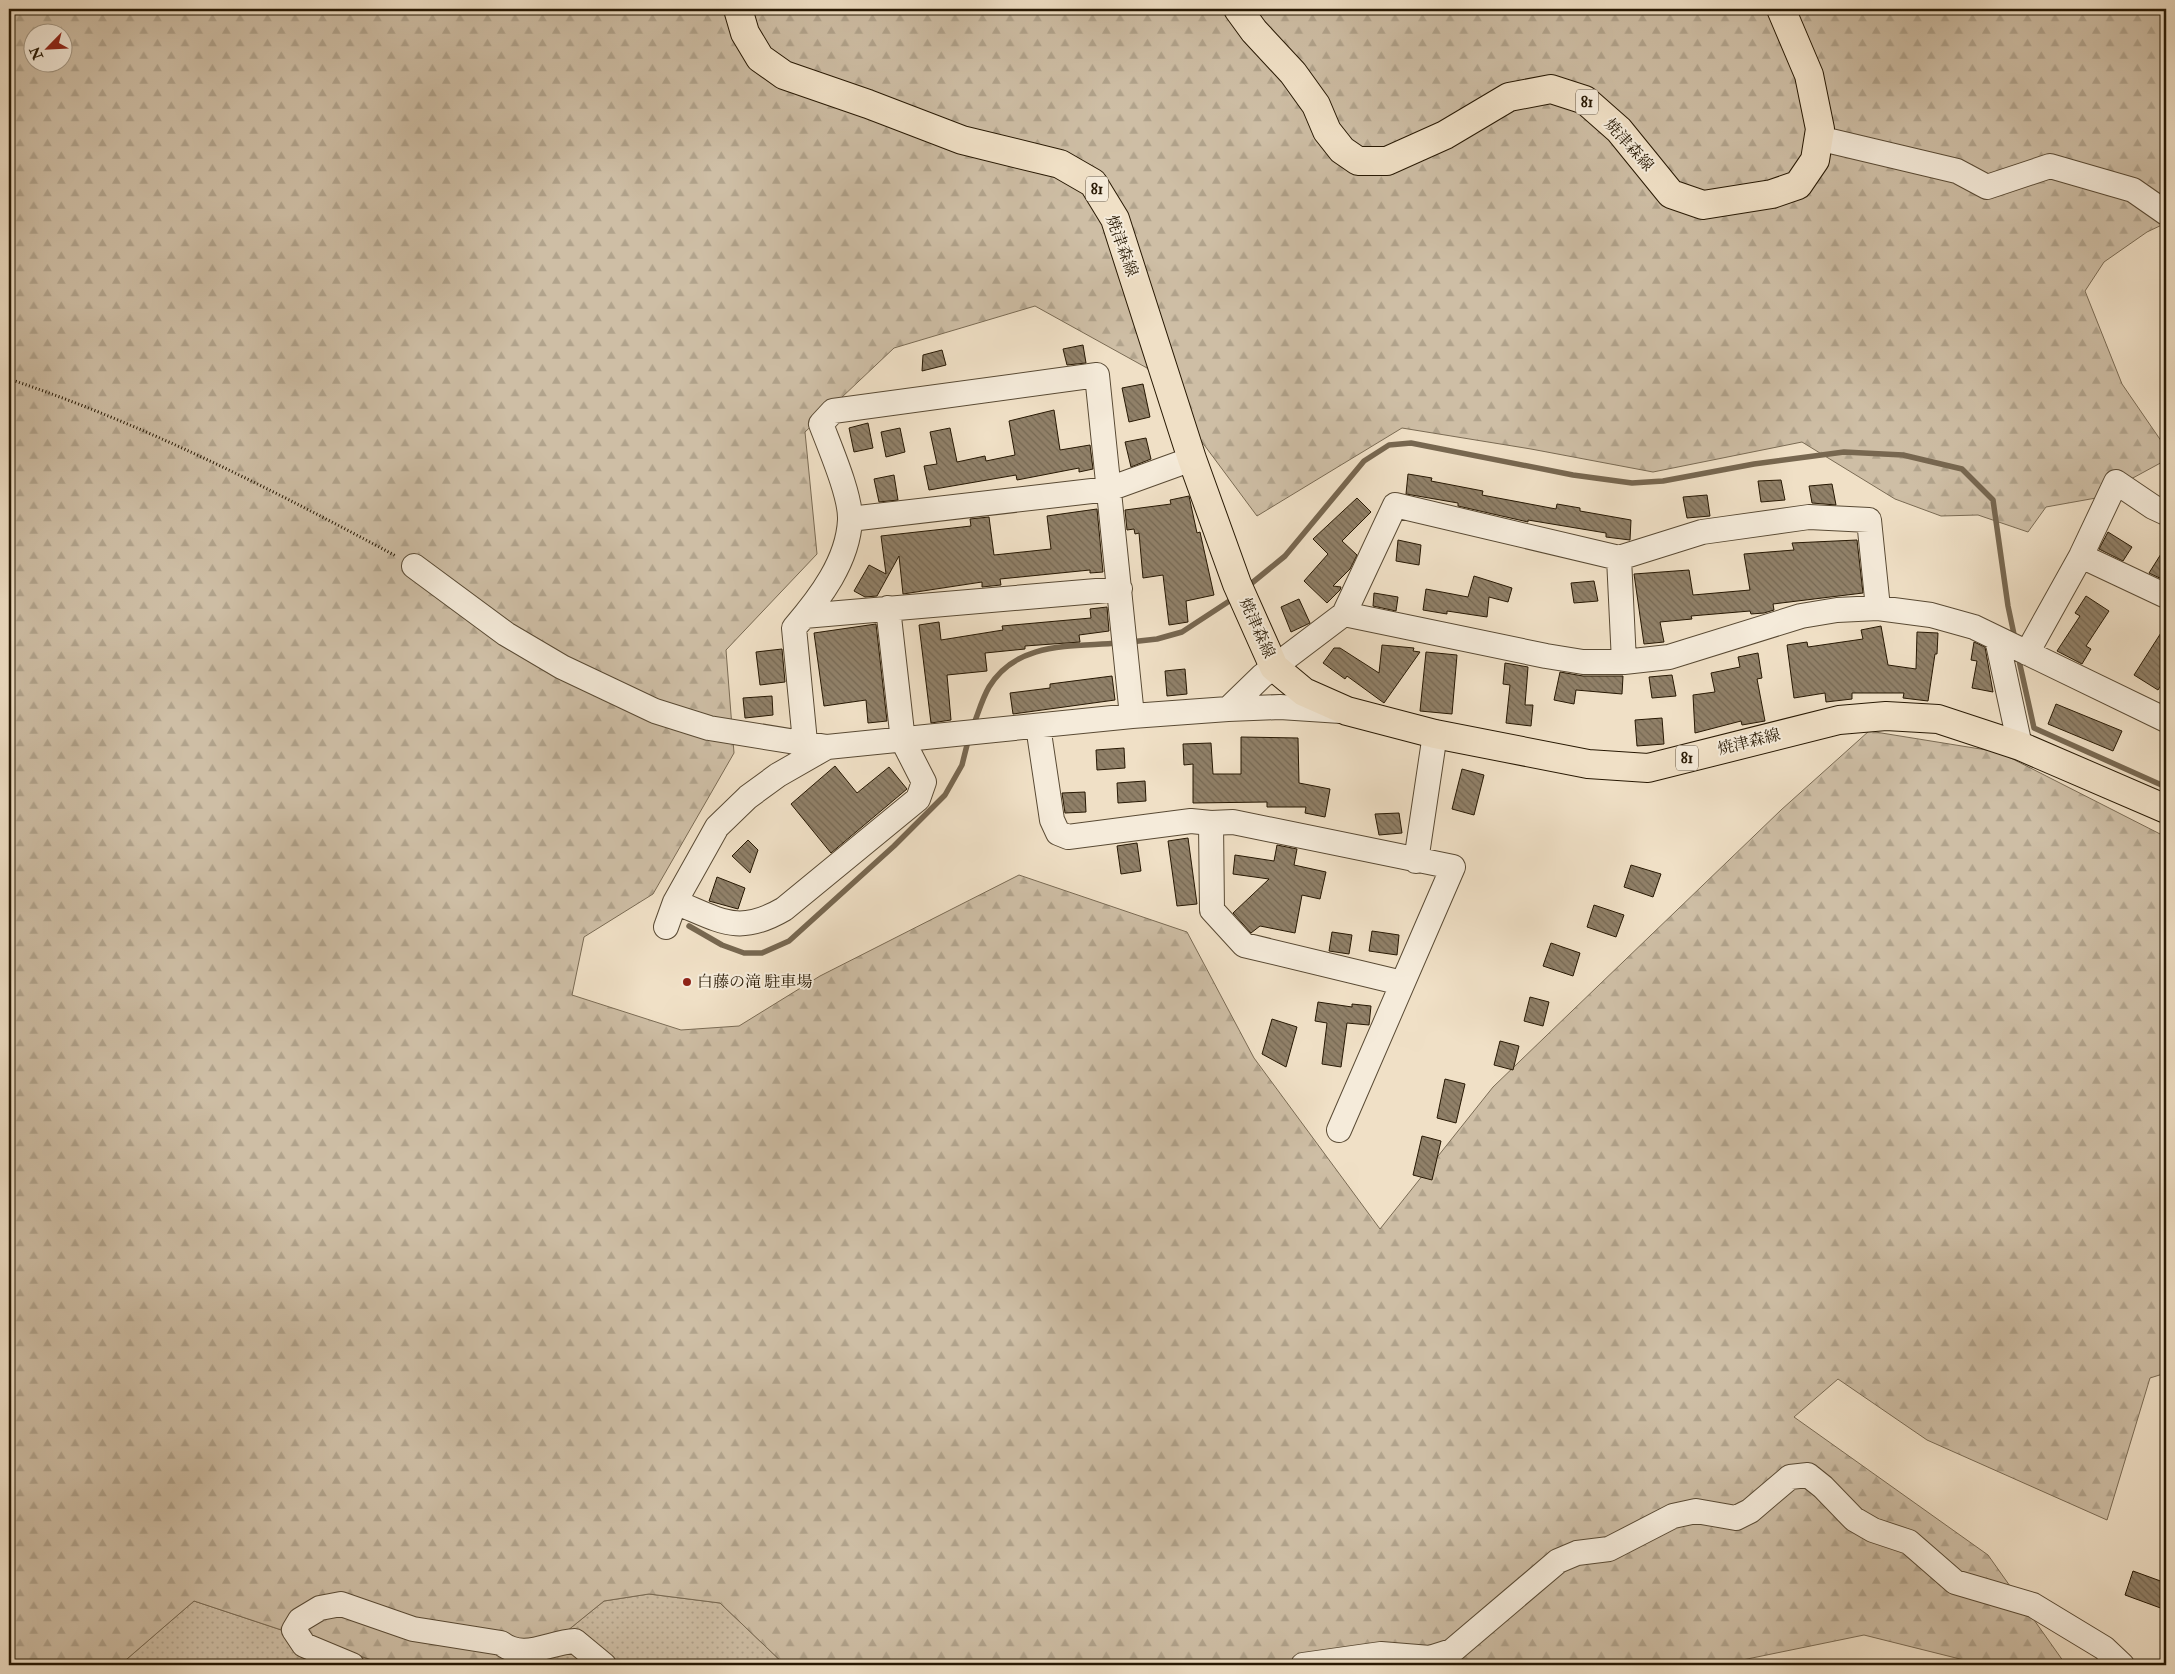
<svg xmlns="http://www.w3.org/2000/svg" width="2175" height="1674" font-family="'IM FELL Double Pica','Noto Serif JP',serif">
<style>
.grass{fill:url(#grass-dots);stroke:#7a6b54}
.forest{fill:url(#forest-firs);stroke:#7a6b54;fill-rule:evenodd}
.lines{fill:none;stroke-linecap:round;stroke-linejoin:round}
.stream{stroke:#776750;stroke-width:5.5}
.building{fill:url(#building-back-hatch);stroke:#271803}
.minor-casing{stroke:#594a34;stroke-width:26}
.primary-casing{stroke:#271803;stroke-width:30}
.path{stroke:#271803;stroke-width:3;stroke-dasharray:1 2.5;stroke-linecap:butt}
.minor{stroke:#f5ebda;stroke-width:24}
.primary{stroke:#f0e0c6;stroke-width:28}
.poi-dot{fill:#8f2418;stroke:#f5ebda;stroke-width:2}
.labels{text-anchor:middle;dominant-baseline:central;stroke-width:4;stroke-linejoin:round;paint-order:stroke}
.shield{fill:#f5ebda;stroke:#655744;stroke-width:1}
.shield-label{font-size:15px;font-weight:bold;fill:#271803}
.street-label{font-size:16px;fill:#271803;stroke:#f5ebda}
.poi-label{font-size:16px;fill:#271803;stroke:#f5ebda;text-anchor:start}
</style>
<defs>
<pattern id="grass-dots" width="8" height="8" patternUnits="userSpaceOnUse" patternTransform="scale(1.25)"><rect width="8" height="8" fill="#cebea5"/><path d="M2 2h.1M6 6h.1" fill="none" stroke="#b1a38c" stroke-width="1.8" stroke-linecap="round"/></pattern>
<pattern id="forest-firs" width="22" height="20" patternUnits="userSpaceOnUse" patternTransform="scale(1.25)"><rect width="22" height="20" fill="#cebea5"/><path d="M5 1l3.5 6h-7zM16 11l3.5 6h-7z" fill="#b1a38c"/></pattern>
<pattern id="building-back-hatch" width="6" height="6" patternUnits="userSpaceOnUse" patternTransform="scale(1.25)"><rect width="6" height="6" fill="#908068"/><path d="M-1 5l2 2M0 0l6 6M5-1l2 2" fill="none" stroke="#766853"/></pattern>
</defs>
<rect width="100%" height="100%" fill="#f0e0c6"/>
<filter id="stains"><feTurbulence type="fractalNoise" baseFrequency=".004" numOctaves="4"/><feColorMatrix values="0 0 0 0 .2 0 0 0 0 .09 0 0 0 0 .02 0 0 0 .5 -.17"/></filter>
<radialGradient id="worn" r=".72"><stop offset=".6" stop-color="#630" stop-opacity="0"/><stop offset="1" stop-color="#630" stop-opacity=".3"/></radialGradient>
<path class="grass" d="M 649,1594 L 720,1603 L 785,1665 L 532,1665 L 546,1648 L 604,1601 Z
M 194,1601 L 387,1665 L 120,1665 Z"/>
<path class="forest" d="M 9,9 L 2166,9 L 2166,223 L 2147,232 L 2104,262 L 2085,291 L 2122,384 L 2166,448 L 2166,460 L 2096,498 L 2046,507 L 2028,532 L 1978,515 L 1941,516 L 1895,499 L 1802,442 L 1653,472 L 1531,449 L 1402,428 L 1257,516 L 1147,368 L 1035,306 L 894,348 L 805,432 L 817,554 L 726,650 L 734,753 L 653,894 L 584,937 L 572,995 L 681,1030 L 739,1026 L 820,976 L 1019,875 L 1187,932 L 1254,1058 L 1380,1229 L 1493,1087 L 1781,810 L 1869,731 L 1999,752 L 2166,837 L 2166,1373 L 2150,1378 L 2107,1520 L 1927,1440 L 1838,1379 L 1794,1417 L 1988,1555 L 2066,1665 L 1984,1665 L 1864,1635 L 1718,1665 L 785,1665 L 720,1603 L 649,1594 L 604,1601 L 546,1648 L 532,1665 L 387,1665 L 194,1601 L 120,1665 L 9,1665 ZM 32,32 L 62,32 L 62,62 L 32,62 Z"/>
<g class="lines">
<path class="stream" d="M 1247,587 L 1285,556 L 1364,461 L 1389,445 L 1411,443 L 1573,475 L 1632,483 L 1663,481 L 1754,464 L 1844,452 L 1903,455 L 1962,469 L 1993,500 L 2008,606 L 2015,639
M 1130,642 L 1157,639 L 1182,632 L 1234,598
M 2018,656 L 2034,728 L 2166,787
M 973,726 C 978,714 982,699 989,687 C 1017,641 1071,647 1118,643
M 689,926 L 722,945 L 744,953 L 762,953 L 789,941 L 894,846 L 945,795 L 962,765 L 969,737"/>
</g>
<path class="building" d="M 1083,345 L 1086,363 L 1067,365 L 1063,349 Z
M 942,350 L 946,365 L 922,371 L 923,355 Z
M 1143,384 L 1150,417 L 1129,422 L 1122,388 Z
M 1054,410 L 1060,450 L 1090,445 L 1093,469 L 1079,472 L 1079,468 L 1017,480 L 1016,475 L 929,490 L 924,466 L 937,464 L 930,432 L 950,428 L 957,462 L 985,456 L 986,461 L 1015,455 L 1009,421 Z
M 868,423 L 873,448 L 854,452 L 849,428 Z
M 900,428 L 905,452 L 886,457 L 881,432 Z
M 1146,438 L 1151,459 L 1131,467 L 1125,442 Z
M 1408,474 L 1432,478 L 1431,481 L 1483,491 L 1482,495 L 1556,509 L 1557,504 L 1580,508 L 1580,511 L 1631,520 L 1630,540 L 1606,537 L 1606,533 L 1528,520 L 1528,522 L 1458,506 L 1458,503 L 1406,494 Z
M 894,475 L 898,500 L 879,502 L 874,479 Z
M 1781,480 L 1785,500 L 1761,502 L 1758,481 Z
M 1832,484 L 1836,505 L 1812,503 L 1809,486 Z
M 1707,495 L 1710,516 L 1687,518 L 1683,497 Z
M 1189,496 L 1197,533 L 1200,532 L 1214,595 L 1186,601 L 1188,622 L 1169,625 L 1163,575 L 1143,578 L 1139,533 L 1135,534 L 1134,529 L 1127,530 L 1125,510 L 1171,504 L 1170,500 Z
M 1357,498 L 1371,512 L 1342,541 L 1357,555 L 1350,569 L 1333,586 L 1341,587 L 1340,590 L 1327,603 L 1304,581 L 1328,554 L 1313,539 Z
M 1097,509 L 1103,572 L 1090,573 L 1090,570 L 1000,579 L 1001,585 L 982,587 L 982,582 L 903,594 L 899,556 L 877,596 L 865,597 L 854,591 L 869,565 L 886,574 L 881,536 L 971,526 L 970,519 L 989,517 L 994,555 L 1051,549 L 1047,516 Z
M 2108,532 L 2132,547 L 2123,561 L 2099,549 Z
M 1398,540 L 1421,545 L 1419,565 L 1396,561 Z
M 1857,540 L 1863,593 L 1773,604 L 1774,610 L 1764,613 L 1751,614 L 1750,611 L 1691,616 L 1692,619 L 1660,622 L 1664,642 L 1644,644 L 1634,574 L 1689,570 L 1693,595 L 1750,590 L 1744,554 L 1794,550 L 1792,543 Z
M 2166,546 L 2166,581 L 2149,573 Z
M 1474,576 L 1512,588 L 1508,602 L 1489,597 L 1487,617 L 1447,611 L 1447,614 L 1423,610 L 1426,589 L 1468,597 Z
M 1594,581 L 1598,601 L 1574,603 L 1571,583 Z
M 1374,593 L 1398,597 L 1396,611 L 1373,606 Z
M 2086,596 L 2109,611 L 2086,646 L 2091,649 L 2082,664 L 2057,651 L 2080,616 L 2075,613 Z
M 1299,599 L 1310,623 L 1291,632 L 1281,607 Z
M 1107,607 L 1109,631 L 1079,635 L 1080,642 L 1025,646 L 1025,649 L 985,653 L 987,671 L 947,675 L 951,720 L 931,723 L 919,625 L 939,622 L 941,640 L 1003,630 L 1002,626 L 1091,618 L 1090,609 Z
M 876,624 L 887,721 L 868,723 L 866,700 L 824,706 L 814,633 Z
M 2166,625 L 2166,677 L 2158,690 L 2134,675 Z
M 1881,626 L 1888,665 L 1916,669 L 1917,632 L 1938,633 L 1937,654 L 1935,654 L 1928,701 L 1903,698 L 1904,693 L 1852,693 L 1852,699 L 1826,702 L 1825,693 L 1794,698 L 1787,645 L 1807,642 L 1808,647 L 1863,639 L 1861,630 Z
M 1974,642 L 1985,647 L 1993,692 L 1972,688 L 1977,661 L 1971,660 Z
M 1382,645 L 1414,648 L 1413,651 L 1420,652 L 1384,703 L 1347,676 L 1345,679 L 1323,663 L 1334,648 L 1340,648 L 1379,673 Z
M 782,649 L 785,682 L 760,685 L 756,652 Z
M 1426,652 L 1457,655 L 1452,714 L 1420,711 Z
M 1758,653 L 1762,678 L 1757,679 L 1765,721 L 1742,725 L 1741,721 L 1695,733 L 1693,695 L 1715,692 L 1711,673 L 1740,667 L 1738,657 Z
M 1505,663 L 1528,667 L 1525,705 L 1533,705 L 1531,726 L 1506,723 L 1510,685 L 1503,684 Z
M 1185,669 L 1187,694 L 1167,696 L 1165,671 Z
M 1560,672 L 1583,676 L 1623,676 L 1622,694 L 1576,690 L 1574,704 L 1554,700 Z
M 1672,675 L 1676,696 L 1652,698 L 1649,677 Z
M 1112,676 L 1115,700 L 1013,714 L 1010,693 L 1050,688 L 1050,684 Z
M 772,696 L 773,715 L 745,718 L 743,698 Z
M 2056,704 L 2122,731 L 2113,751 L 2048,724 Z
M 1662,718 L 1664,744 L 1637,746 L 1635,720 Z
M 1241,737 L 1298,738 L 1299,783 L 1330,789 L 1325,817 L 1305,813 L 1306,807 L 1267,807 L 1267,802 L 1193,803 L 1193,764 L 1184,765 L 1183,744 L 1211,743 L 1213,774 L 1241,774 Z
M 1124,748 L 1125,768 L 1097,770 L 1096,750 Z
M 835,766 L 857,793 L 889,767 L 907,789 L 831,853 L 791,804 Z
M 1462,769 L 1484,775 L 1474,815 L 1452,809 Z
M 1145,781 L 1146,801 L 1118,803 L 1117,783 Z
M 1085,792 L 1086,812 L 1065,813 L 1062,793 Z
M 1399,813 L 1402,833 L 1379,835 L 1375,814 Z
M 1188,838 L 1197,904 L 1177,906 L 1168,841 Z
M 748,840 L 758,850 L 750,873 L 732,856 Z
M 1137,843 L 1141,871 L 1121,874 L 1117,846 Z
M 1277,845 L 1297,849 L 1294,865 L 1326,872 L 1320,899 L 1302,895 L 1295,933 L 1260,926 L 1251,933 L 1233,913 L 1269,879 L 1233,874 L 1235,855 L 1274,861 Z
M 1631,865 L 1661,874 L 1653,897 L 1624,887 Z
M 717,877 L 745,888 L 738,909 L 709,901 Z
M 1594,905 L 1624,915 L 1616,937 L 1587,927 Z
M 1372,931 L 1399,935 L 1397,955 L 1369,951 Z
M 1332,932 L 1352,935 L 1349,954 L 1329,951 Z
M 1551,943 L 1580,953 L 1573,976 L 1543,966 Z
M 1530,997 L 1549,1002 L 1543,1026 L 1524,1021 Z
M 1318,1002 L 1352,1007 L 1352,1004 L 1371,1006 L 1369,1025 L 1347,1023 L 1341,1067 L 1322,1064 L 1327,1023 L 1315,1021 Z
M 1272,1019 L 1297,1027 L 1286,1067 L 1262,1054 Z
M 1500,1041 L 1519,1046 L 1513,1070 L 1494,1065 Z
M 1445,1079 L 1465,1084 L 1456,1123 L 1437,1118 Z
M 1422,1136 L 1441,1141 L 1432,1180 L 1413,1175 Z
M 2133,1571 L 2166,1583 L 2166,1610 L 2125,1595 Z"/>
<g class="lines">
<g class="minor-casing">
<path id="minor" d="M 1818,138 L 1957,171 L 1987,187 L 2050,166 L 2133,190 L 2166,213
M 850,519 L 1109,489 L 1192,459
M 2081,556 L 2166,596
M 1619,558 L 1624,662
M 414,566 L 506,634 L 562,667 L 655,711 L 709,728 L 827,747 L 1132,716 L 1228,709 L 1262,676 L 1344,614 L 1395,505 L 1619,558 L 1702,532 L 1809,517 L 1869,520 L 1878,608
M 1344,614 L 1546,656 L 1583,662 L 1624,662 L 1669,657 L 1801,616 L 1837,610 L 1878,608 L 1931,615 L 1974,627 L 2166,720
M 804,616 L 1120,589
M 1997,639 L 2020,746
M 2027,653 L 2081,556 L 2116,482 L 2153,507 L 2166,513
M 1228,709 L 1280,707 L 1341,711
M 1038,726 L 1052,820 L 1058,833 L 1068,837 L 1191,821 L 1211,823 L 1233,822 L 1453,867 L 1339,1130
M 805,742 L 794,628 C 820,598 848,561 850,520 C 851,496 830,448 821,424 L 833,411 L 1097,375 L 1132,716
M 1211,823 L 1212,910 L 1244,945 L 1402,983
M 1416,861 L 1435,734
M 675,902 C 720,920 738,936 784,909 L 918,799 L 924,782 L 903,741 L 888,608
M 666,927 L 675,902 L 717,827 L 748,797 L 778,775 L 827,747
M 352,1665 L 304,1645 L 294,1630 L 300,1620 L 320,1608 L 341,1604 L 413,1629 L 501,1643 C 524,1661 549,1642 575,1641 L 604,1665
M 1303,1665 L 1381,1654 L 1430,1658 L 1452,1651 L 1558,1561 L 1577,1553 L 1609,1549 L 1673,1516 L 1696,1511 L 1736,1518 L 1750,1511 L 1790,1477 L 1808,1475 L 1823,1487 L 1854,1519 L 1873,1530 L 1909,1542 L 1955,1582 L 2033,1605 L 2104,1648 L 2122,1665"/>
</g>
<g class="primary-casing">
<path id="primary" d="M 738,9 L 745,33 L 760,58 L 784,75 L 868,104 L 962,140 L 1060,164 L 1093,183 L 1115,219 L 1192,459 L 1237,584 L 1274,667 L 1304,692 L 1347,711 L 1435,734 L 1588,764 L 1648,768 L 1839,720 L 1886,716 L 1938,719 L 2020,746 L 2166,809
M 1238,9 L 1254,31 L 1293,73 L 1316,105 L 1327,131 L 1342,150 L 1358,161 L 1387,161 L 1445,135 L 1509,97 L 1551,89 L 1585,100 L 1619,130 L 1671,194 L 1703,205 L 1772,194 L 1798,185 L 1815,160 L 1820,129 L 1809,75 L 1781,9"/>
</g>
<path class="path" d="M 9,379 C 144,424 271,489 396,556"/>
<use href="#minor" class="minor"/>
<use href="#primary" class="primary"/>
</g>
<circle class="poi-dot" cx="687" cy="982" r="5"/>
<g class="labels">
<g class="shield">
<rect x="1576" y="89.5" width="22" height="25" rx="4"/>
<rect x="1086" y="176.5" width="22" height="25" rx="4"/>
<rect x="1676" y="745.5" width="22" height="25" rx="4"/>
</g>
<g class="shield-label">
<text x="1587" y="102">81</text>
<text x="1097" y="189">81</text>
<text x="1687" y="758">81</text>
</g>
<g class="street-label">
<text transform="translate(1629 145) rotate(48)">焼津森線</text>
<text transform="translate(1122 246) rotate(70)">焼津森線</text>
<text transform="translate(1257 628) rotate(66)">焼津森線</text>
<text transform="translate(1749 742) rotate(-14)">焼津森線</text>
</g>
<g class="poi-label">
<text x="697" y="982">白藤の滝 駐車場</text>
</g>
</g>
<rect width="2175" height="1674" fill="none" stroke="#f0e0c6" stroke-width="30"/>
<rect x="10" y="10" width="2155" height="1654" fill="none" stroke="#271803" stroke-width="2.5"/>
<rect x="15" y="15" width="2145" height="1644" fill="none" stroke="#271803"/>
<g transform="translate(48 48) rotate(246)"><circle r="24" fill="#f5ebda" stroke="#a39784"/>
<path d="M0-4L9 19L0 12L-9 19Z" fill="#8f2418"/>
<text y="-8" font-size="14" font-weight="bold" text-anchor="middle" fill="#271803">N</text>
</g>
<rect width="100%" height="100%" filter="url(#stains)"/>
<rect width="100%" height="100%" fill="url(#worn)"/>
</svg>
